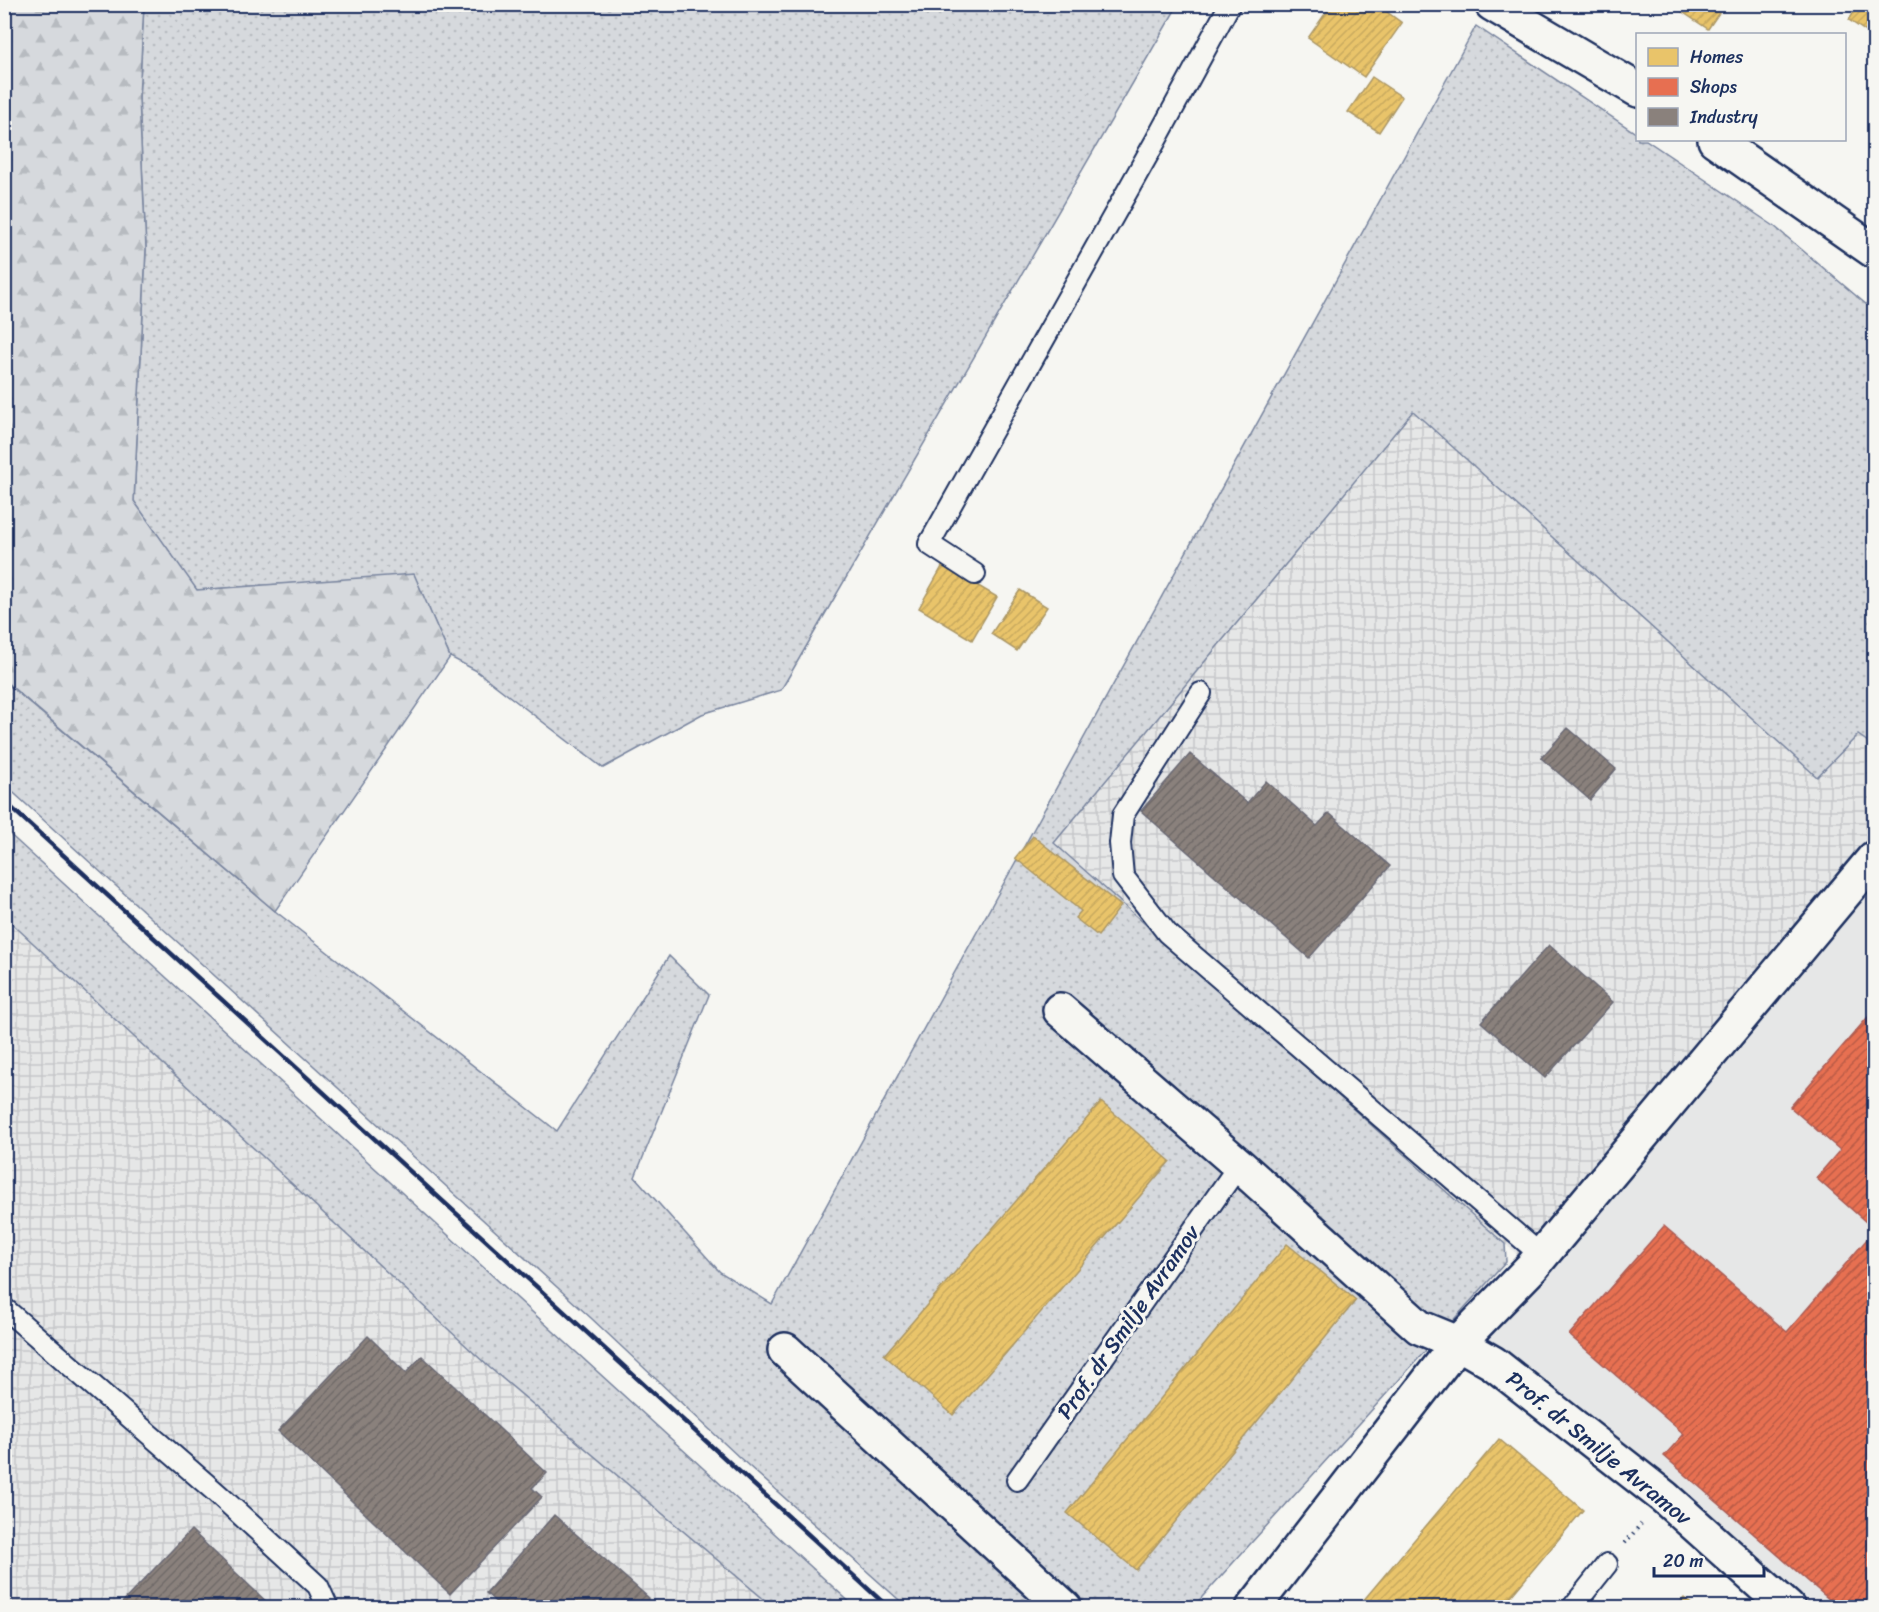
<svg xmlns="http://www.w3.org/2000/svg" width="1879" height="1612" font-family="Sriracha,sans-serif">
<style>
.built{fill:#e6e7e7}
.industrial{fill:url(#industrial-grid)}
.grass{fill:url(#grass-dots);stroke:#78849e;stroke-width:1.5}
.forest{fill:url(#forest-firs);stroke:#78849e;stroke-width:1.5}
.homes{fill:url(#homes-hatch);stroke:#ab9766;stroke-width:1.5}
.shops{fill:url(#shops-hatch);stroke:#aa5c55;stroke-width:1.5}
.industry{fill:url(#industry-hatch);stroke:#696873;stroke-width:1.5}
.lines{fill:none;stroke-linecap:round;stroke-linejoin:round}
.service-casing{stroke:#1b2f5e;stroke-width:24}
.minor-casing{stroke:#1b2f5e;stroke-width:38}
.primary-casing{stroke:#1b2f5e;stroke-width:38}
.path{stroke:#1b2f5e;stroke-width:4;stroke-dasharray:1.5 4.5;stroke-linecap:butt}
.service{stroke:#f6f6f2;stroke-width:20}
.minor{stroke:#f6f6f2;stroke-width:33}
.primary{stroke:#f6f6f2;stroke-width:33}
.rail{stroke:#1b2f5e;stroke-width:4.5}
.labels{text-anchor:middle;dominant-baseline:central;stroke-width:6;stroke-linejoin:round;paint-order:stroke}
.street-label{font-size:22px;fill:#1b2f5e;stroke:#f6f6f2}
</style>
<defs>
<pattern id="industrial-grid" width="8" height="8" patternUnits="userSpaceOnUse" patternTransform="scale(1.5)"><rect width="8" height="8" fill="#e6e7e7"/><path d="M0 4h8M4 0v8" fill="none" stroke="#c5c6c9"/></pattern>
<pattern id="grass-dots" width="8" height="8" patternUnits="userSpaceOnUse" patternTransform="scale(1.5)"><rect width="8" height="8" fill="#d6d9dd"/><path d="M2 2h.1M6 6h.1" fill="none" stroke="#b7bbc0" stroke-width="1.8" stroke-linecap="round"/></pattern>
<pattern id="forest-firs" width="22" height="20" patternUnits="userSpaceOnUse" patternTransform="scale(1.5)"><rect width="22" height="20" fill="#d6d9dd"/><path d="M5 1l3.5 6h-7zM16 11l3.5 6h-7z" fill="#b7bbc0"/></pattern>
<pattern id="homes-hatch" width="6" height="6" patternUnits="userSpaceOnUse" patternTransform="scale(1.5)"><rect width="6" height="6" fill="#e9c46a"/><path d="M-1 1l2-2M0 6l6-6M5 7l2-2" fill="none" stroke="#c7a95e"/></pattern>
<pattern id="shops-hatch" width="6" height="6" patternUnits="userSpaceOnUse" patternTransform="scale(1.5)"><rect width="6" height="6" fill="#e76f51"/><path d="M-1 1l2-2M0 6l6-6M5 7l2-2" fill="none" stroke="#ba5c46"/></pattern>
<pattern id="industry-hatch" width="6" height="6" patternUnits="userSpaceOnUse" patternTransform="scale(1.5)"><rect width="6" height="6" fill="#8a817c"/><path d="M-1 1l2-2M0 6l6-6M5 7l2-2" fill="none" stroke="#706a69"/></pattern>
</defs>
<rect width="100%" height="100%" fill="#f6f6f2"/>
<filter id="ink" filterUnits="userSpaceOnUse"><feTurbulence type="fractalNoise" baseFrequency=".0167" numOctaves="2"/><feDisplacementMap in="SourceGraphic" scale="12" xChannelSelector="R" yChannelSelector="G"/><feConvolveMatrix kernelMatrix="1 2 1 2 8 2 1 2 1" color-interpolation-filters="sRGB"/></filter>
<g filter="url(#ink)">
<path class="built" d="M 1874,858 L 1874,1607 L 1788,1607 L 1458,1343 Z"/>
<path class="industrial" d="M 1413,411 L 1817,777 L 1858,734 L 1874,746 L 1874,858 L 1532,1267 L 1505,1244 L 1054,843 Z
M 4,917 L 490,1368 L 773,1607 L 5,1607 Z"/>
<path class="grass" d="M 144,5 L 1178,5 L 781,690 L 702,714 L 603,768 L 475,670 L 450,657 L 414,575 L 196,590 L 134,501 L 146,249 L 139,98 Z
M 1476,26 L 1637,134 L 1638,140 L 1646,140 L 1774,226 L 1874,311 L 1874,746 L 1858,735 L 1817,777 L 1413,411 L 1054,843 L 1505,1244 L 1506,1262 L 1193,1607 L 907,1607 L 740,1458 L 591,1318 L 5,785 L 4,681 L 275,911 L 557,1131 L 669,956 L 709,995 L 635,1177 L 720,1272 L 772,1304 Z
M 5,830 L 855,1607 L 773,1607 L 490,1368 L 5,917 Z"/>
<path class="forest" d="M 5,4 L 144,5 L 139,98 L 146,249 L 134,501 L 197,590 L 414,574 L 450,657 L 275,911 L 5,681 Z"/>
<path class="homes" d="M 1332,4 L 1376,4 L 1402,23 L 1364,77 L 1308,38 Z
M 1681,4 L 1725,4 L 1708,29 L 1678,9 Z
M 1859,4 L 1874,4 L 1874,37 L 1849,20 Z
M 1372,77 L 1402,97 L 1379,132 L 1348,112 Z
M 943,565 L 997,597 L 972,640 L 919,608 Z
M 1020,590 L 1047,607 L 1017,651 L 991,634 Z
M 1033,836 L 1121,906 L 1098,936 L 1075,918 L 1081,911 L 1015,858 Z
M 1101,1102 L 1170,1161 L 953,1415 L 884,1355 Z
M 1287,1244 L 1356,1300 L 1136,1570 L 1067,1513 Z
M 1499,1439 L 1583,1510 L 1501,1608 L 1357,1608 Z
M 1684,1598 L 1696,1608 L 1676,1608 Z"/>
<path class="shops" d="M 1874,1010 L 1874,1229 L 1816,1178 L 1840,1150 L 1790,1107 Z
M 1664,1226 L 1787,1332 L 1874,1231 L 1874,1608 L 1839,1608 L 1664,1456 L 1684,1434 L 1569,1335 Z"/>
<path class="industry" d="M 1568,728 L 1616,769 L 1590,800 L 1541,758 Z
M 1190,754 L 1247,803 L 1266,781 L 1317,826 L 1329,813 L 1390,866 L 1309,958 L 1141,811 Z
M 1549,945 L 1613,1002 L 1545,1078 L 1481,1022 Z
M 368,1336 L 406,1373 L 422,1356 L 547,1473 L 532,1488 L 542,1497 L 450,1594 L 278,1431 Z
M 554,1515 L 649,1598 L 641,1608 L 502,1608 L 486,1593 Z
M 191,1530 L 273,1608 L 117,1608 Z"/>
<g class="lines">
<g class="service-casing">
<path id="service" d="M 975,574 L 929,544 L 1155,142 L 1230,4
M 1201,693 L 1123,815 L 1120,843 L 1123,876 L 1167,933 L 1541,1255
M 4,1308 L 219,1495 L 318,1586 L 328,1608
M 1017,1480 L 1239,1165
M 1572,1608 L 1607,1564"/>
</g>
<g class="minor-casing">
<path id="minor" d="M 1060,1010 L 1239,1165 L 1419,1327 L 1458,1343 L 1493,1363 L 1664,1497 L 1788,1608
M 785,1350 L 1065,1608
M 1253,1608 L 1458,1343 L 1532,1267 L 1874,858"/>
</g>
<g class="primary-casing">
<path id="primary" d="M 1492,4 L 1638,90
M 1715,140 L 1874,251"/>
</g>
<path class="path" d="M 1625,1543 L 1641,1524"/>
<use href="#service" class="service"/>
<use href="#minor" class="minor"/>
<use href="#primary" class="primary"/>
<path class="rail" d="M 4,801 L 889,1608"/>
</g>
</g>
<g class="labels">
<g class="street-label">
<text transform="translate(1128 1322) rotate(-55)">Prof. dr Smilje Avramov</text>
<text transform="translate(1599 1448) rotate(39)">Prof. dr Smilje Avramov</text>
</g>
</g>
<rect width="1879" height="1612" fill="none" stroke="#f6f6f2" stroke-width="24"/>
<rect x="12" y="12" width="1855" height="1588" fill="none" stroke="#1b2f5e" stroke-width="2" filter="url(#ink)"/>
<rect x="1636" y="33" width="210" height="108" fill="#f6f6f2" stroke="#9ea6b7" stroke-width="1.5"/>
<rect x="1648" y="48" width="30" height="18" fill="#e9c46a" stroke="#9ea6b7" stroke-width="1.5"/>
<text x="1690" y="63" font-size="18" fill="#1b2f5e">Homes</text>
<rect x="1648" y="78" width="30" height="18" fill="#e76f51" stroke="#9ea6b7" stroke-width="1.5"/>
<text x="1690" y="93" font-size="18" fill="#1b2f5e">Shops</text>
<rect x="1648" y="108" width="30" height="18" fill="#8a817c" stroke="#9ea6b7" stroke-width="1.5"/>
<text x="1690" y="123" font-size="18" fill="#1b2f5e">Industry</text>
<path d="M1654 1567v9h110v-9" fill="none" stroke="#1b2f5e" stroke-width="3"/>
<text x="1663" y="1567" font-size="18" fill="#1b2f5e" stroke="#f6f6f2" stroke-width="4.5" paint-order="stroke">20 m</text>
</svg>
